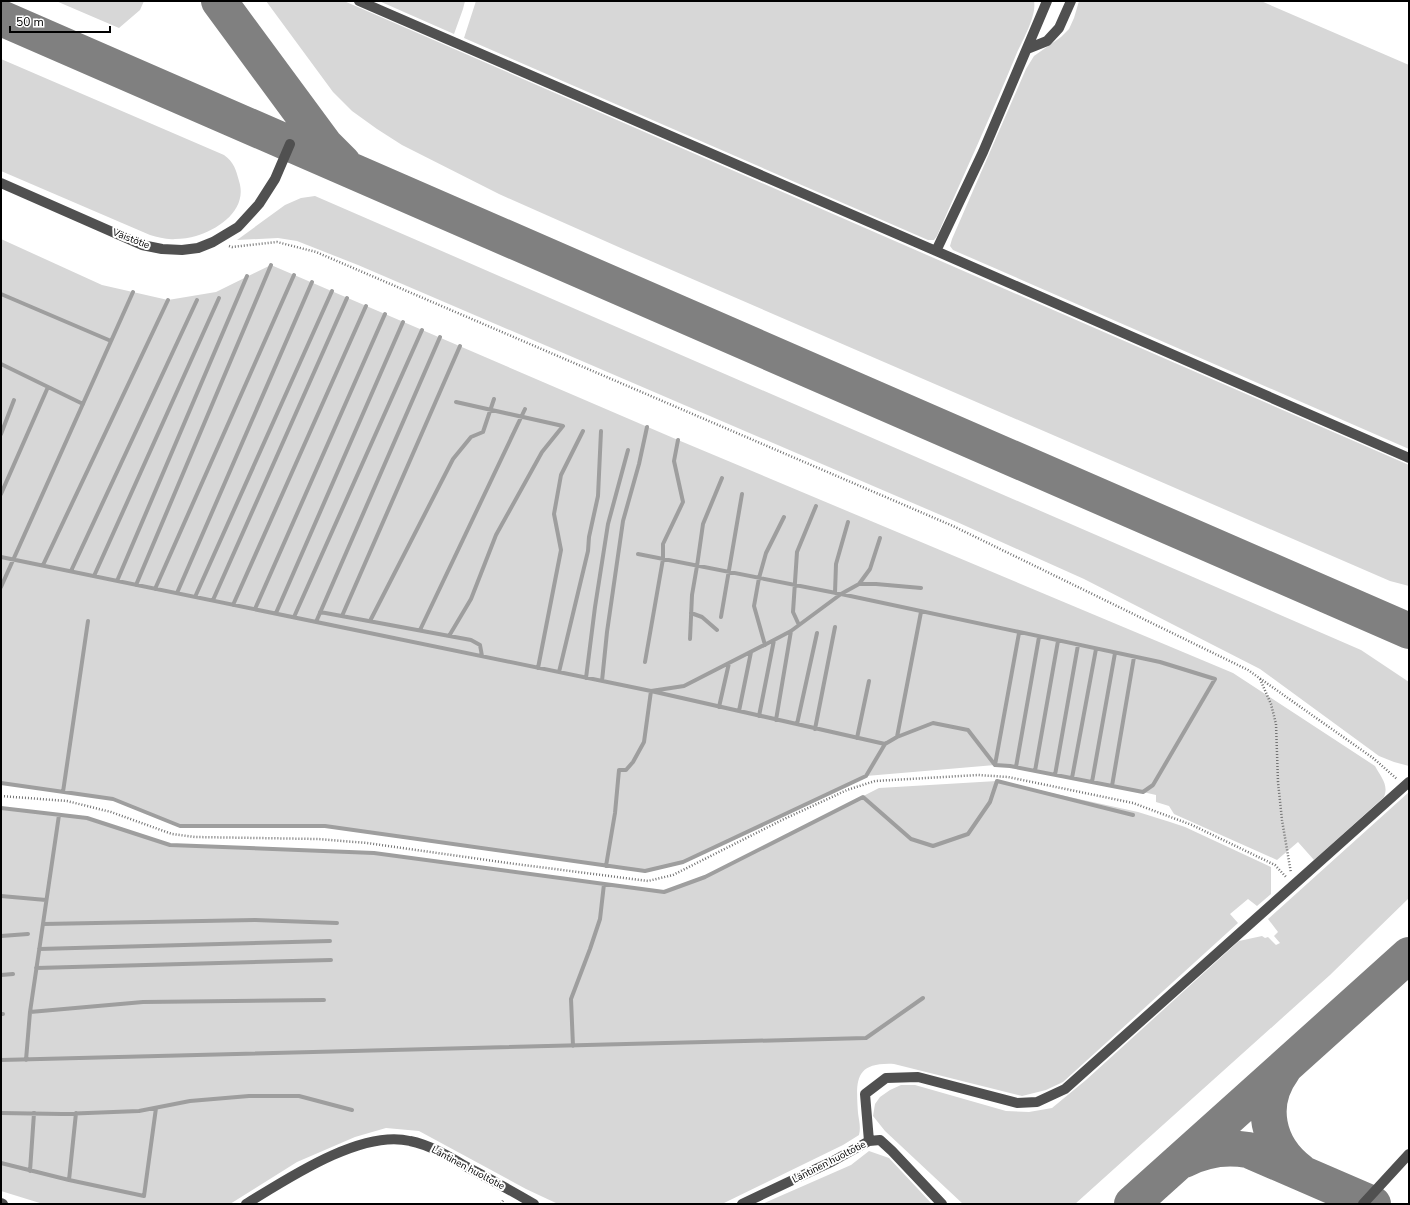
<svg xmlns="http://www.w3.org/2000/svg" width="1410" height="1205" font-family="'Nunito Sans',sans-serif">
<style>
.green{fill:#d7d7d7}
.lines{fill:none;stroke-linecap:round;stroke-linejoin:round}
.stream{stroke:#9e9e9e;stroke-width:4}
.taxiway{stroke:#808080;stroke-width:36}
.path{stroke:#727272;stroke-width:2.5;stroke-dasharray:1 2;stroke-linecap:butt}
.minor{stroke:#505050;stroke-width:10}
.labels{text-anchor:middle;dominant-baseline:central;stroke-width:4;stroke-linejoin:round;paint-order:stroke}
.street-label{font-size:10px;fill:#000;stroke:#fff}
</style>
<rect width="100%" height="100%" fill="#fff"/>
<path class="green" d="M 56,1 L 144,1 L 140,10 L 119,28 Z
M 266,1 L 344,1 L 1409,465 L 1409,586 L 1390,581 L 623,249 L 499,194 L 402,145 L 377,129 L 352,111 L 333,92 Z
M 379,1 L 465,1 L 463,9 L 454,34 Z
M 476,1 L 1034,1 C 1037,16 1022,41 1016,55 C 991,116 963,176 937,236 L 934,240 L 928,240 L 464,38 Z
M 1079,1 L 1261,1 L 1409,65 L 1409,449 L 953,250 L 950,246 L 952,239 L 1026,69 L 1034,56 L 1061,37 L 1069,29 L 1074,18 Z
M 1,59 L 224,155 C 234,162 236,170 239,181 C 248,209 220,229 196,236 C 190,238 182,239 175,239 C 167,240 158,237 150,235 L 1,171 Z
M 315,196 L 1361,650 L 1409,682 L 1409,766 L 1394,762 L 1379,756 L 1260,669 L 1084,579 L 957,522 L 358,265 L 297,241 L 278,238 L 237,240 L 285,205 L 301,198 Z
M 1,239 L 102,285 L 168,300 L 216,292 L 271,265 L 678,440 L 1233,673 L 1375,766 C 1381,777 1389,785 1384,797 L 1314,860 L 1298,842 L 1277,860 L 1174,814 L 1169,806 L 1156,802 L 1156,795 L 1143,792 L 1010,766 L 995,765 L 866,776 L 683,862 L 645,871 L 325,826 L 180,826 L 113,799 L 1,783 Z
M 997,781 L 1138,812 L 1170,822 L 1185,827 L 1271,867 L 1271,894 L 1257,906 L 1248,899 L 1230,914 L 1238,923 L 1063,1082 L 1046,1090 L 1022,1096 L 894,1064 C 854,1062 856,1081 858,1113 C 859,1121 861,1127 859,1135 L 843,1145 L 722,1204 L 558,1204 L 526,1189 L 419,1131 L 386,1128 L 355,1137 L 297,1162 L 230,1204 L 43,1204 L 1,1191 L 1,808 L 87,818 L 170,845 L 374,853 L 664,892 L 705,877 L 879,788 Z
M 1409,792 L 1409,898 L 1330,975 L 1075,1204 L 963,1204 L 885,1131 L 873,1116 L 875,1104 L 880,1097 L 890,1090 L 901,1085 L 915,1085 L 1006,1111 L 1029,1112 L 1052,1108 L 1086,1080 L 1239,941 L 1262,936 L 1265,938 L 1268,937 L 1276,945 L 1280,943 L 1274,936 L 1278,932 L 1268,919 Z
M 869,1151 L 889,1158 L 932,1204 L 762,1204 L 851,1165 Z"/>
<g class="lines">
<path class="stream" d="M 1,294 L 111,341
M 1,364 L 83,404
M 1,434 L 14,400
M 1,494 L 48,387
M 638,554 L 841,594 L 859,584 L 870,569 L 880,538
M 1,557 L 651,691 L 684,686 L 774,640 L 791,631 L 841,594 L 1160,662 L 1215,679 L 1153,785 L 1143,792 L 1010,766 L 995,765 L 1019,633
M 43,565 L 168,300
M 71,571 L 197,300
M 94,576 L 219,298
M 117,581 L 247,276
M 859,584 L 876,584 L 921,588
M 136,585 L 271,265
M 1,587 L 133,292
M 155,589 L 294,275
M 177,593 L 312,282
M 835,593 L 836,564 L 848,522
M 195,597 L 332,291
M 213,600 L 347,298
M 233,605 L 366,306
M 255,609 L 385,314
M 320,612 L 471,640 L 480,645 L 482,656
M 276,613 L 403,322
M 691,613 L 702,617 L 717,630
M 342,616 L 460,346
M 294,617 L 422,330
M 721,617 L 742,494
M 370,621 L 453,459 L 471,437 L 483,432 L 494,399
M 316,622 L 440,337
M 799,625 L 793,612 L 797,552 L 816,506
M 420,630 L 525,409
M 449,636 L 471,599 L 496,535 L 542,452 L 563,426 L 456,402
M 690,639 L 692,595 L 697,566 L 703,524 L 722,478
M 765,645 L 754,606 L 759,578 L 766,553 L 784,517
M 645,662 L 663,559 L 663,544 L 683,502 L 674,461 L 678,440
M 538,668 L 561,550 L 554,514 L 561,475 L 583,431
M 559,672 L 588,551 L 589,537 L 598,496 L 601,431
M 586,678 L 595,607 L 608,524 L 628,450
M 602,681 L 607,632 L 623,521 L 639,464 L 647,427
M 719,707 L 729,663
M 739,711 L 751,652
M 759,716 L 774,640
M 776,720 L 791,631
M 797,724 L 817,633
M 815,729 L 835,627
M 857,738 L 869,681
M 895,738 L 897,737 L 921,612
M 1016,767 L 1039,637
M 1035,771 L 1058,641
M 1055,775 L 1078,645
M 1072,778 L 1096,649
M 1092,782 L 1115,653
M 1,783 L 113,799 L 180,826 L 325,826 L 645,871 L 683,862 L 866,776 L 885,744 L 897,737 L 933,723 L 968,730 L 995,765
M 1112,786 L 1134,657
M 63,792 L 88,621
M 1,808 L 87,818 L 170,845 L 374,853 L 664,892 L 705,877 L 863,797 L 911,839 L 933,846 L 968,834 L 990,802 L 997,781 L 1133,815
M 606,866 L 615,813 L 619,770 L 626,770 L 633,762 L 644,742 L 651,691 L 885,744 L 886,743
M 1,896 L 46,900
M 43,924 L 255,920 L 337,923
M 1,936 L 28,934
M 39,949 L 330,941
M 36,968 L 331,960
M 1,975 L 13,974
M 30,1012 L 143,1002 L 324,1000
M 1,1014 L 3,1014
M 573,1046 L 571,999 L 590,949 L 600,919 L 604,884
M 1,1060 L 866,1038 L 923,998
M 26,1060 L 30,1012 L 59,815
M 1,1113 L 62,1114 L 139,1111 L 190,1101 L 249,1096 L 299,1096 L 352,1110
M 76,1113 L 69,1180 L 144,1196 L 156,1108
M 1,1163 L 69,1180
M 30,1171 L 34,1113"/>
<path class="taxiway" d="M 219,1 L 325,145 L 343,163
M 1,18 L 1409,631
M 1283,1070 C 1258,1104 1267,1146 1300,1171
M 1184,1160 C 1205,1149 1225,1146 1248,1150 L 1373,1204
M 1132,1204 L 1409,955"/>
<path class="path" d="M 229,246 L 232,247 L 277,242 L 316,252 L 953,526 L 1248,670 L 1373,758 L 1397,779
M 1260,679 L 1271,704 L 1276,724 L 1278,782 L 1282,820 L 1291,873
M 1,796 L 67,801 L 111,812 L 172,834 L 195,837 L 318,839 L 367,843 L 508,863 L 648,881 L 673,875 L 782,820 L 847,790 L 875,781 L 978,775 L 1008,777 L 1133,803 L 1192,825 L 1275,865 L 1286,877
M 501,1204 L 504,1199"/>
<path class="minor" d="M 359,1 L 936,251 L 1409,458
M 1027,49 L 1047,41 L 1059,28 L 1071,1
M 1,183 L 142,245 L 162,249 L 182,250 L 198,248 L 213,242 L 238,227 L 259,204 L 275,179 L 290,144
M 936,251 L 983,152 L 1047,1
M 869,1141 L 865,1094 L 886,1078 L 918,1077 L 1017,1103 L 1037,1102 L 1065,1089 L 1409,782
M 1,1203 L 3,1204
M 246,1204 C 287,1179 361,1129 410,1141 C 430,1145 448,1156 465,1166 C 488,1178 512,1191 534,1204
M 742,1204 L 833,1161 L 869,1141 L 880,1140 L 892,1151 L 942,1204
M 1363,1204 L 1409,1154"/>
</g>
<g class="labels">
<g class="street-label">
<text transform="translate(131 239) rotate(21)">Väistötie</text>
<text transform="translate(829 1162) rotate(-27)">Läntinen huoltotie</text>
<text transform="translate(468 1168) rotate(28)">Läntinen huoltotie</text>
</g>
</g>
<rect width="1410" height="1205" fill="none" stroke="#000000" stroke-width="4"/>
<path d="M10 26v6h100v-6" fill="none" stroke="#000000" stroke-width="2"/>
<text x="16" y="26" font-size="12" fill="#000000" stroke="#ffffff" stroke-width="3" paint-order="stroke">50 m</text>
</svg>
